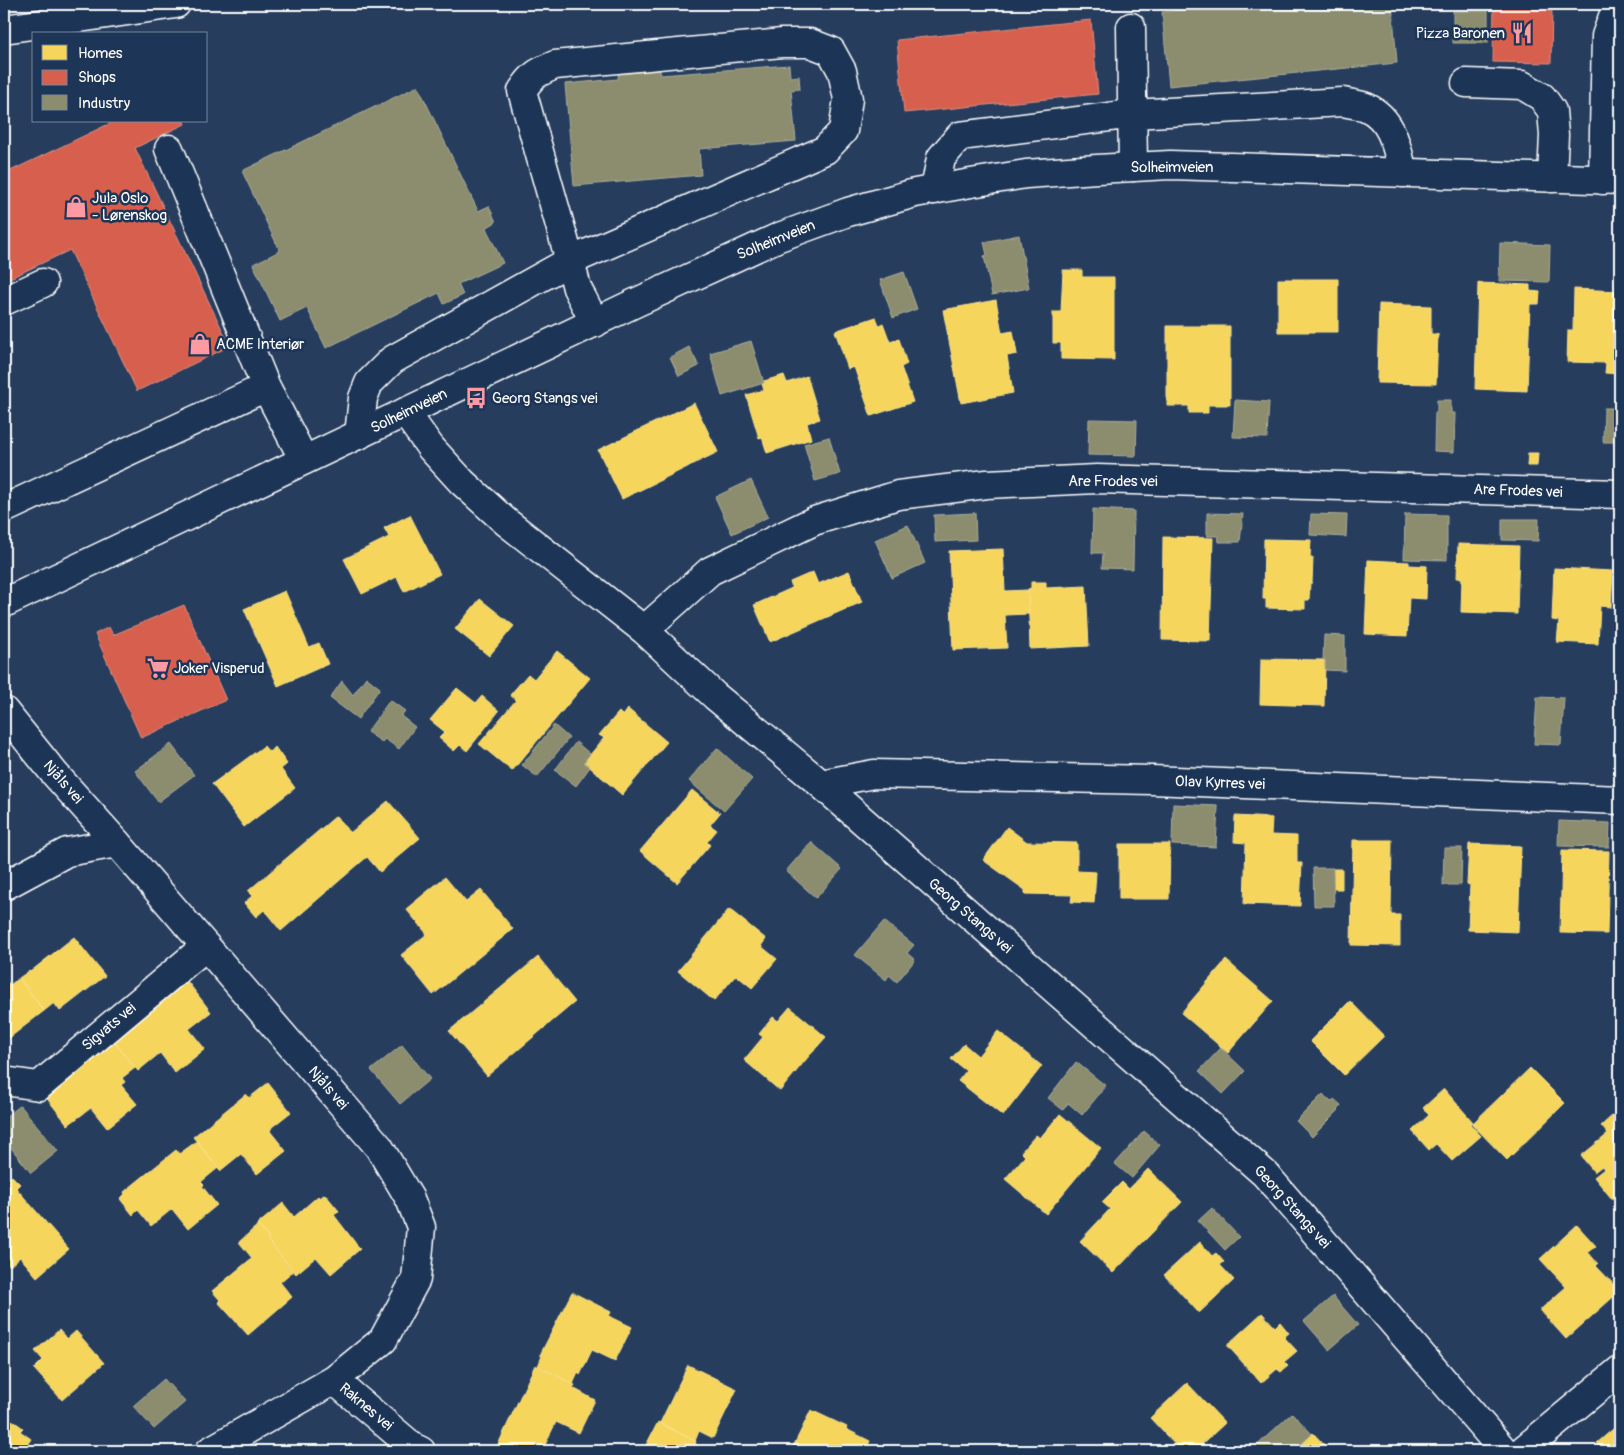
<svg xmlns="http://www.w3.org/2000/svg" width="1624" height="1455" font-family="Pangolin,sans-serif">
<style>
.homes{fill:#f6d55c;stroke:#f9e28d}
.shops{fill:#d6604d;stroke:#e29082}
.industry{fill:#8c8c6e;stroke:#aeae9a}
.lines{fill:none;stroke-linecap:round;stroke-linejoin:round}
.minor-casing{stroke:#fff;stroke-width:31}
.major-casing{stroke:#fff;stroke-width:31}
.highway-casing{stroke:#fff;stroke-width:31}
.minor{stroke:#1d3557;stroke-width:28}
.major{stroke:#1d3557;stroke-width:28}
.highway{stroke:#1d3557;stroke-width:28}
.labels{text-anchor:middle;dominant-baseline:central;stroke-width:5;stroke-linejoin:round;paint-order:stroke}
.poi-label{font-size:15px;fill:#fff;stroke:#1d3557;text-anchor:start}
.street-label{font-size:15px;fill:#fff;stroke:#1d3557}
</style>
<rect width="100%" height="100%" fill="#263d5e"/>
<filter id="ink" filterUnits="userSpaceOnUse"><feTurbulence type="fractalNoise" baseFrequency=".02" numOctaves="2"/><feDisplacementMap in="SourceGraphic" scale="10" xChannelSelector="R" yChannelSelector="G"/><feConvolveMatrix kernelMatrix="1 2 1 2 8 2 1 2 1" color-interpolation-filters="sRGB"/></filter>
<g filter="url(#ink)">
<path class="homes" d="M 1063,270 L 1082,270 L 1082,277 L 1114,277 L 1114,360 L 1061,359 L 1061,343 L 1053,343 L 1053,312 L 1061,312 Z
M 1278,279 L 1338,279 L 1338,332 L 1278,332 Z
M 1478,283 L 1530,285 L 1530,291 L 1540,292 L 1539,304 L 1530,304 L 1527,391 L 1475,389 Z
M 1574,289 L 1620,291 L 1620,374 L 1605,373 L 1606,363 L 1567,362 L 1568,330 L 1573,330 Z
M 996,300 L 1002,333 L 1013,331 L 1017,354 L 1007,356 L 1013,393 L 961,403 L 943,310 Z
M 1379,304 L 1431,306 L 1431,334 L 1438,334 L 1436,384 L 1377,383 Z
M 876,317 L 879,325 L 883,323 L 890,342 L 899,339 L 907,364 L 901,367 L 913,402 L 871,416 L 854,367 L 848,369 L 835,331 Z
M 1167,326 L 1230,326 L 1230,405 L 1208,405 L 1208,413 L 1189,413 L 1189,406 L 1167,406 Z
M 784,375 L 787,383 L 807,376 L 820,419 L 807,423 L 811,439 L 767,453 L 762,437 L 759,438 L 746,395 L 764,390 L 762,384 L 764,383 L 764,381 Z
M 694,403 L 718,452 L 622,499 L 598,450 Z
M 1528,453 L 1538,453 L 1537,466 L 1527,466 Z
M 410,515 L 440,574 L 404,592 L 397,577 L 362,594 L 344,559 L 389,537 L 384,528 Z
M 1163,537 L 1213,538 L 1210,641 L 1162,640 Z
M 1264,539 L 1311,540 L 1310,558 L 1313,558 L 1312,583 L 1310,583 L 1309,600 L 1305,600 L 1305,609 L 1266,608 L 1266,599 L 1263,599 Z
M 1458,544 L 1519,546 L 1517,614 L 1461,612 L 1462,578 L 1457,578 Z
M 1003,549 L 1005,591 L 1028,590 L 1029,614 L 1005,615 L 1007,648 L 953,650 L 949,551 Z
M 1368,560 L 1409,562 L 1409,565 L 1427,566 L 1426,599 L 1409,598 L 1407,636 L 1365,634 Z
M 1554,568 L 1613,571 L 1611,607 L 1600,606 L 1598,644 L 1557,642 L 1559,621 L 1552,620 Z
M 849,571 L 862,602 L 770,642 L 754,605 L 792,588 L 790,582 L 813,572 L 818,584 Z
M 1031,582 L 1046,582 L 1046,588 L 1086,586 L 1089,646 L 1030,649 L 1028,589 L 1031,588 Z
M 285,591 L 309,647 L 319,643 L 328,664 L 278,686 L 244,609 Z
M 480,599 L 514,626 L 489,656 L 455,629 Z
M 557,651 L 590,678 L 512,771 L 479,744 L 516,700 L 510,695 L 528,674 L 534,679 Z
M 1261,659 L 1325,660 L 1324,706 L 1260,704 Z
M 457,688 L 476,703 L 482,696 L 499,711 L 467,751 L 460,745 L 454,751 L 439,738 L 445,732 L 430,720 Z
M 628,709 L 667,742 L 622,795 L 584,762 L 604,738 L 599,735 L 619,712 L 623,716 Z
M 264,746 L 269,752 L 275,747 L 287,764 L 281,769 L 295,788 L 244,827 L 212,784 Z
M 692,790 L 720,813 L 710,825 L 717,830 L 707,842 L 710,845 L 677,883 L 640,851 Z
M 388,801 L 420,838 L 380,872 L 367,857 L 281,931 L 264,910 L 256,917 L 244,903 L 252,896 L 248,891 L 336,816 L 350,833 Z
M 1235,816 L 1272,818 L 1271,835 L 1297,836 L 1297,863 L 1302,863 L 1300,906 L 1244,904 L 1246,843 L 1234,842 Z
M 1007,827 L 1027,842 L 1077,843 L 1077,871 L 1096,872 L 1094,903 L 1071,902 L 1072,895 L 1025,894 L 1025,890 L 983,860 Z
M 1353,840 L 1392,840 L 1391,915 L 1400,915 L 1400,946 L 1351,945 Z
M 1119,844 L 1170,844 L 1169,899 L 1119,899 Z
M 1469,844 L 1521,846 L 1518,932 L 1468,930 L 1470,885 L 1467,884 Z
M 1562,850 L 1609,851 L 1607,934 L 1560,933 Z
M 1333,869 L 1342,869 L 1342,889 L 1334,889 Z
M 445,877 L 466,902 L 481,890 L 513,929 L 433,995 L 401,955 L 427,934 L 406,909 Z
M 729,909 L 766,939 L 761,946 L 777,959 L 752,988 L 736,975 L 714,1001 L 678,971 Z
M 74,937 L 105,976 L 60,1011 L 54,1003 L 44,1011 L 19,978 L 29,971 L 30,972 Z
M 538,957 L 575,1002 L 487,1076 L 449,1031 Z
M 1226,960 L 1273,1001 L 1228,1053 L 1181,1013 Z
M 4,978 L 10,985 L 19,978 L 44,1011 L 4,1042 Z
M 187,981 L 211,1012 L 189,1029 L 205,1049 L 175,1073 L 160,1053 L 138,1071 L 110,1037 L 165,993 L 168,996 Z
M 1350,1001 L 1384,1036 L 1344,1075 L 1310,1041 Z
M 790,1007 L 826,1037 L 809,1056 L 780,1091 L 744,1060 L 763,1037 L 759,1034 L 773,1017 L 778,1021 Z
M 998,1031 L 1042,1066 L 1003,1116 L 958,1081 L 966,1071 L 951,1059 L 964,1044 L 978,1056 Z
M 112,1039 L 135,1068 L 122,1078 L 125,1082 L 121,1085 L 137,1104 L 107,1128 L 91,1108 L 68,1125 L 41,1091 Z
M 1530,1068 L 1565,1103 L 1507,1160 L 1472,1124 Z
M 268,1083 L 291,1112 L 272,1127 L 270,1131 L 286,1151 L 257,1174 L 241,1154 L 220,1171 L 193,1137 L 246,1094 L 249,1098 Z
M 1444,1089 L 1473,1122 L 1470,1124 L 1481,1136 L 1452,1161 L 1436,1144 L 1429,1150 L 1412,1131 L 1429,1115 L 1423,1108 Z
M 1060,1114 L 1101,1148 L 1046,1214 L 1005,1179 L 1025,1156 L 1021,1152 L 1036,1135 L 1040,1138 Z
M 1614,1114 L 1620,1122 L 1620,1193 L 1612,1199 L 1594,1177 L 1604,1169 L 1602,1166 L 1594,1172 L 1581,1156 L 1608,1134 L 1601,1126 Z
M 197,1141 L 218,1168 L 201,1182 L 204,1185 L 202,1186 L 217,1205 L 188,1229 L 172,1209 L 151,1226 L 138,1210 L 133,1215 L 120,1199 L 125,1194 L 124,1192 L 176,1150 L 179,1154 Z
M 1148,1169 L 1182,1202 L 1113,1273 L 1080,1241 L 1110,1209 L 1102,1202 L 1122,1182 L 1129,1189 Z
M 12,1176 L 20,1184 L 16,1188 L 69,1249 L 37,1277 L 20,1257 L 10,1266 L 4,1259 L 4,1183 Z
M 325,1194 L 339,1211 L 334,1215 L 360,1249 L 331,1274 L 316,1257 L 296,1274 L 267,1239 L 269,1238 L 257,1225 L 283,1203 L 294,1217 L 318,1196 L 320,1198 Z
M 258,1225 L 269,1238 L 267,1239 L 293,1271 L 280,1282 L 292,1297 L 248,1335 L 218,1302 L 220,1300 L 212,1291 L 252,1258 L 239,1242 Z
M 1577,1225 L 1596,1246 L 1588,1252 L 1598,1264 L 1596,1266 L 1620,1291 L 1566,1339 L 1540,1310 L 1566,1287 L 1540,1259 Z
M 1200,1242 L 1212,1256 L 1216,1253 L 1224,1262 L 1220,1265 L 1234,1280 L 1199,1313 L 1164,1275 Z
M 572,1292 L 611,1312 L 609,1316 L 632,1327 L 615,1361 L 592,1350 L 580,1375 L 578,1373 L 573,1384 L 538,1366 L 542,1356 L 540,1355 Z
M 1262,1313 L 1275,1327 L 1280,1322 L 1289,1333 L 1284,1337 L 1297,1351 L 1284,1362 L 1288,1366 L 1281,1372 L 1277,1369 L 1261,1383 L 1227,1345 Z
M 59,1330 L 67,1339 L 76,1331 L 104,1363 L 62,1400 L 34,1369 L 43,1360 L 35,1351 Z
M 535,1365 L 575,1385 L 573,1388 L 595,1400 L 579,1433 L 556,1422 L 544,1447 L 537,1444 L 533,1451 L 501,1451 L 496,1449 Z
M 688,1365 L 737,1389 L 713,1438 L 699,1431 L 695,1441 L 660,1423 Z
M 1187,1383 L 1225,1423 L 1195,1451 L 1181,1451 L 1150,1418 Z
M 811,1410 L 847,1427 L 846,1429 L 870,1441 L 865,1451 L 791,1451 Z
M 4,1420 L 10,1424 L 12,1420 L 23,1428 L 20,1431 L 31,1439 L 23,1451 L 4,1451 Z
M 658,1422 L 695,1441 L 696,1441 L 695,1444 L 709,1451 L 643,1451 Z
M 1620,1423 L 1620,1451 L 1604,1451 L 1597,1443 Z
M 1313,1433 L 1330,1451 L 1294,1451 L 1312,1434 Z"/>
<path class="shops" d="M 1494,4 L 1552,4 L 1551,63 L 1493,62 Z
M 1091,20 L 1098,94 L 904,113 L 897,40 Z
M 115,121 L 184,121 L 185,124 L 135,148 L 230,346 L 137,391 L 70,250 L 4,281 L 4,174 Z
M 184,605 L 226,700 L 141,738 L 95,634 L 109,627 L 113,635 Z"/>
<path class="industry" d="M 1248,4 L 1392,4 L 1397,63 L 1169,86 L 1162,12 Z
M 1453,11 L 1488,11 L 1488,43 L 1453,43 Z
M 658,64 L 661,75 L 789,65 L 790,77 L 799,76 L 800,89 L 791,90 L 796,141 L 699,149 L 701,175 L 574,186 L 565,84 L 618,79 L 619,67 Z
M 418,86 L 478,211 L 489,206 L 496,222 L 486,228 L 503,263 L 458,284 L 463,295 L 444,304 L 439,293 L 326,348 L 307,308 L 280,321 L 253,264 L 280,251 L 242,171 Z
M 1019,235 L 1029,288 L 992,295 L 984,256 L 987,255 L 984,242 Z
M 1500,243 L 1550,245 L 1549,282 L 1499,281 Z
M 904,272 L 917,309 L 893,318 L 880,280 Z
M 751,341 L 764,383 L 722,396 L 710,353 Z
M 689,347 L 699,366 L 679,376 L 670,357 Z
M 1235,400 L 1269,402 L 1267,438 L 1233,437 Z
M 1437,400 L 1451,400 L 1451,413 L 1455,413 L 1454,452 L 1434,451 L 1435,412 L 1437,412 Z
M 1604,408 L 1620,408 L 1620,442 L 1603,442 Z
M 1089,419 L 1137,420 L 1136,456 L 1088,455 Z
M 829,437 L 840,474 L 815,481 L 804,444 Z
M 751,480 L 768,517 L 732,534 L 715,497 Z
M 1093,509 L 1134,511 L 1133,569 L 1102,568 L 1103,553 L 1092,553 Z
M 975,513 L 976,540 L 935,542 L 934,515 Z
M 1207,513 L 1243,514 L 1240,542 L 1219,542 L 1218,536 L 1207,536 Z
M 1311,514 L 1347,515 L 1346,537 L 1310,535 Z
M 1405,514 L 1447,515 L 1447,560 L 1404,559 Z
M 1502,519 L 1539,519 L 1538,541 L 1502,540 Z
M 908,525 L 925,563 L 892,578 L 875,540 Z
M 1324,635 L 1345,636 L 1345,671 L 1325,670 L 1325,660 L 1323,660 Z
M 366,677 L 380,688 L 358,719 L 330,698 L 342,681 L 353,695 Z
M 1537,697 L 1564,698 L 1561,745 L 1534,744 Z
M 390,700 L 405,711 L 401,716 L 415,727 L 399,749 L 385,739 L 382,742 L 367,732 Z
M 554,725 L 569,738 L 537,777 L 522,765 Z
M 576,742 L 590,754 L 584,762 L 590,767 L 576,786 L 555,770 Z
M 171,744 L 194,775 L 158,802 L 135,771 Z
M 717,748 L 752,779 L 724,811 L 689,781 Z
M 1173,804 L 1218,806 L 1216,847 L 1172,845 Z
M 1559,821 L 1610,823 L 1609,847 L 1558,846 Z
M 811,842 L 842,869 L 816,898 L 786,871 Z
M 1444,848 L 1462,848 L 1461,885 L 1443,885 Z
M 1313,868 L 1333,868 L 1334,906 L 1314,906 Z
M 884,921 L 914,945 L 907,953 L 915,960 L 897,982 L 889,975 L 886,980 L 855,955 Z
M 402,1045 L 430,1079 L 400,1104 L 371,1070 Z
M 1221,1048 L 1245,1071 L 1223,1094 L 1199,1071 Z
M 1076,1062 L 1106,1086 L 1082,1115 L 1068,1103 L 1063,1110 L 1048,1098 Z
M 1323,1094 L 1331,1102 L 1334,1099 L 1341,1105 L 1338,1109 L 1339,1110 L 1312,1137 L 1296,1121 Z
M 20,1105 L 58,1151 L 31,1173 L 4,1139 L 4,1118 Z
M 1144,1131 L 1160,1145 L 1132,1178 L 1115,1164 Z
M 1212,1208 L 1239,1237 L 1225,1250 L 1198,1221 Z
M 1333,1296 L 1358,1325 L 1329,1350 L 1304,1321 Z
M 164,1379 L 185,1402 L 154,1429 L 133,1406 Z
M 1292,1413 L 1312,1434 L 1294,1451 L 1251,1451 Z"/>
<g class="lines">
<g class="minor-casing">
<path id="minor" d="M 1131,27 L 1133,167
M 1466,83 L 1522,85 L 1542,97 L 1552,111 L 1554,135 L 1552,178
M 169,149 L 266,387 L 304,460
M 1603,180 L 1606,36 L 1615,11 L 1619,4
M 935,190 L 941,158 L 960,136 L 1133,114 L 1343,102 C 1350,104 1359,104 1366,107 C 1393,119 1397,148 1403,173
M 4,301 L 43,283
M 405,412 L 431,448 L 462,482 L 505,521 L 644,630 L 715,696 L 821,784 L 1265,1174 L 1504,1451
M 359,435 L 363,398 L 369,383 L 392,360 L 570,261 L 825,150 L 843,131 L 848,99 L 842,71 L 831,51 L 810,43 L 782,43 L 555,65 C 538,72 532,75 522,91 L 570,261 L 577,288 L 595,323
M 4,509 L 266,387
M 644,630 L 710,571 L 814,521 L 898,495 L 987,484 L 1097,479 L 1620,494
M 4,711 L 54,773 L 117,843 L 379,1147 L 410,1199 L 421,1227 L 416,1279 L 383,1340 L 334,1380 L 210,1451
M 821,784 L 874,774 L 1152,780 L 1620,800
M 4,886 L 67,852 L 117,843
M 4,1081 L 39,1086 L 206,946
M 334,1380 L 413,1447 L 421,1451
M 1522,1451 L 1620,1370"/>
</g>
<g class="major-casing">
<path id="major" d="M 4,603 L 635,303 L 779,237 L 848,212 L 915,193 L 971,183 L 1026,174 L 1097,169 L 1170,165 L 1620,180"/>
</g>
<g class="highway-casing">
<path id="highway" d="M 4,29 L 176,4"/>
</g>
<use href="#minor" class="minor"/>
<use href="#major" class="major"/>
<use href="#highway" class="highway"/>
</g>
</g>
<defs>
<g id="restaurant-bare" transform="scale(1.725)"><path d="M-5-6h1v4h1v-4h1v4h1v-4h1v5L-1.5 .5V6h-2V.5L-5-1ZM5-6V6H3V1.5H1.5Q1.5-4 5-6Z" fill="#ff9aa2" stroke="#1d3557" stroke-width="2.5" paint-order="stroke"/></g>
<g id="shop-bare" transform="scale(1.725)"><path d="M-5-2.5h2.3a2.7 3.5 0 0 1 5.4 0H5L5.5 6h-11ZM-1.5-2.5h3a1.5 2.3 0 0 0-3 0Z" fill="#ff9aa2" stroke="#1d3557" stroke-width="2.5" paint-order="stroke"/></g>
<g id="bus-bare" transform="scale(1.725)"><path d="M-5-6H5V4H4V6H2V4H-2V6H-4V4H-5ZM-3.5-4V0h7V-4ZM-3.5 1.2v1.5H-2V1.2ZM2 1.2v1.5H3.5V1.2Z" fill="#ff9aa2" stroke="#1d3557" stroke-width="2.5" paint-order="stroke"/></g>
<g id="supermarket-bare" transform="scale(1.725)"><path d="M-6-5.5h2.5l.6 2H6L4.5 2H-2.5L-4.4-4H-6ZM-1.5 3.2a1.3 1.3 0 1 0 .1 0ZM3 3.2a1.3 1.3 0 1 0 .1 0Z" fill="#ff9aa2" stroke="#1d3557" stroke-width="2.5" paint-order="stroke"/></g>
</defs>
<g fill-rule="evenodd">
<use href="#restaurant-bare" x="1522" y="33"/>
<use href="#shop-bare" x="76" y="207"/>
<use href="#shop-bare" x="200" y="344"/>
<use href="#bus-bare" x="476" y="398"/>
<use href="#supermarket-bare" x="158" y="668"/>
</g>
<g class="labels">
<g class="poi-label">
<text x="1505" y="33" text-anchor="end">Pizza Baronen</text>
<text x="92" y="198">Jula Oslo<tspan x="92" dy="17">- Lørenskog</tspan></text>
<text x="216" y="344">ACME Interiør</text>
<text x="492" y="398">Georg Stangs vei</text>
<text x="174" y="668">Joker Visperud</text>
</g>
<g class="street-label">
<text x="1172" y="167">Solheimveien</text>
<text transform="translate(776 240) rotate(-22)">Solheimveien</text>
<text transform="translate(409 411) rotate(-26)">Solheimveien</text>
<text x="1113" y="481">Are Frodes vei</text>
<text transform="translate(1518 491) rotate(2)">Are Frodes vei</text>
<text transform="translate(63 782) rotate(49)">Njåls vei</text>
<text transform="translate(1220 783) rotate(2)">Olav Kyrres vei</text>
<text transform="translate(970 916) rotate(41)">Georg Stangs vei</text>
<text transform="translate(109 1027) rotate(-40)">Sigvats vei</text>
<text transform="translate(328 1088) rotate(49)">Njåls vei</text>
<text transform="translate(1292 1207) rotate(48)">Georg Stangs vei</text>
<text transform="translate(366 1407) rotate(40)">Raknes vei</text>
</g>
</g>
<rect width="1624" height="1455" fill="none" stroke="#1d3557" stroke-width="20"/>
<rect x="10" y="10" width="1604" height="1435" fill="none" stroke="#fff" stroke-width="2" filter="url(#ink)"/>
<rect x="32" y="32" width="175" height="90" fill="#1d3557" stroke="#77869a"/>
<rect x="42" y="45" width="25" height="15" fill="#f6d55c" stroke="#77869a"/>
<text x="78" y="58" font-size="15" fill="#ffffff">Homes</text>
<rect x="42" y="70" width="25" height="15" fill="#d6604d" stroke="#77869a"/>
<text x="78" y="82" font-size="15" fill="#ffffff">Shops</text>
<rect x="42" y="95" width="25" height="15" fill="#8c8c6e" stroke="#77869a"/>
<text x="78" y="108" font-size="15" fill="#ffffff">Industry</text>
</svg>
